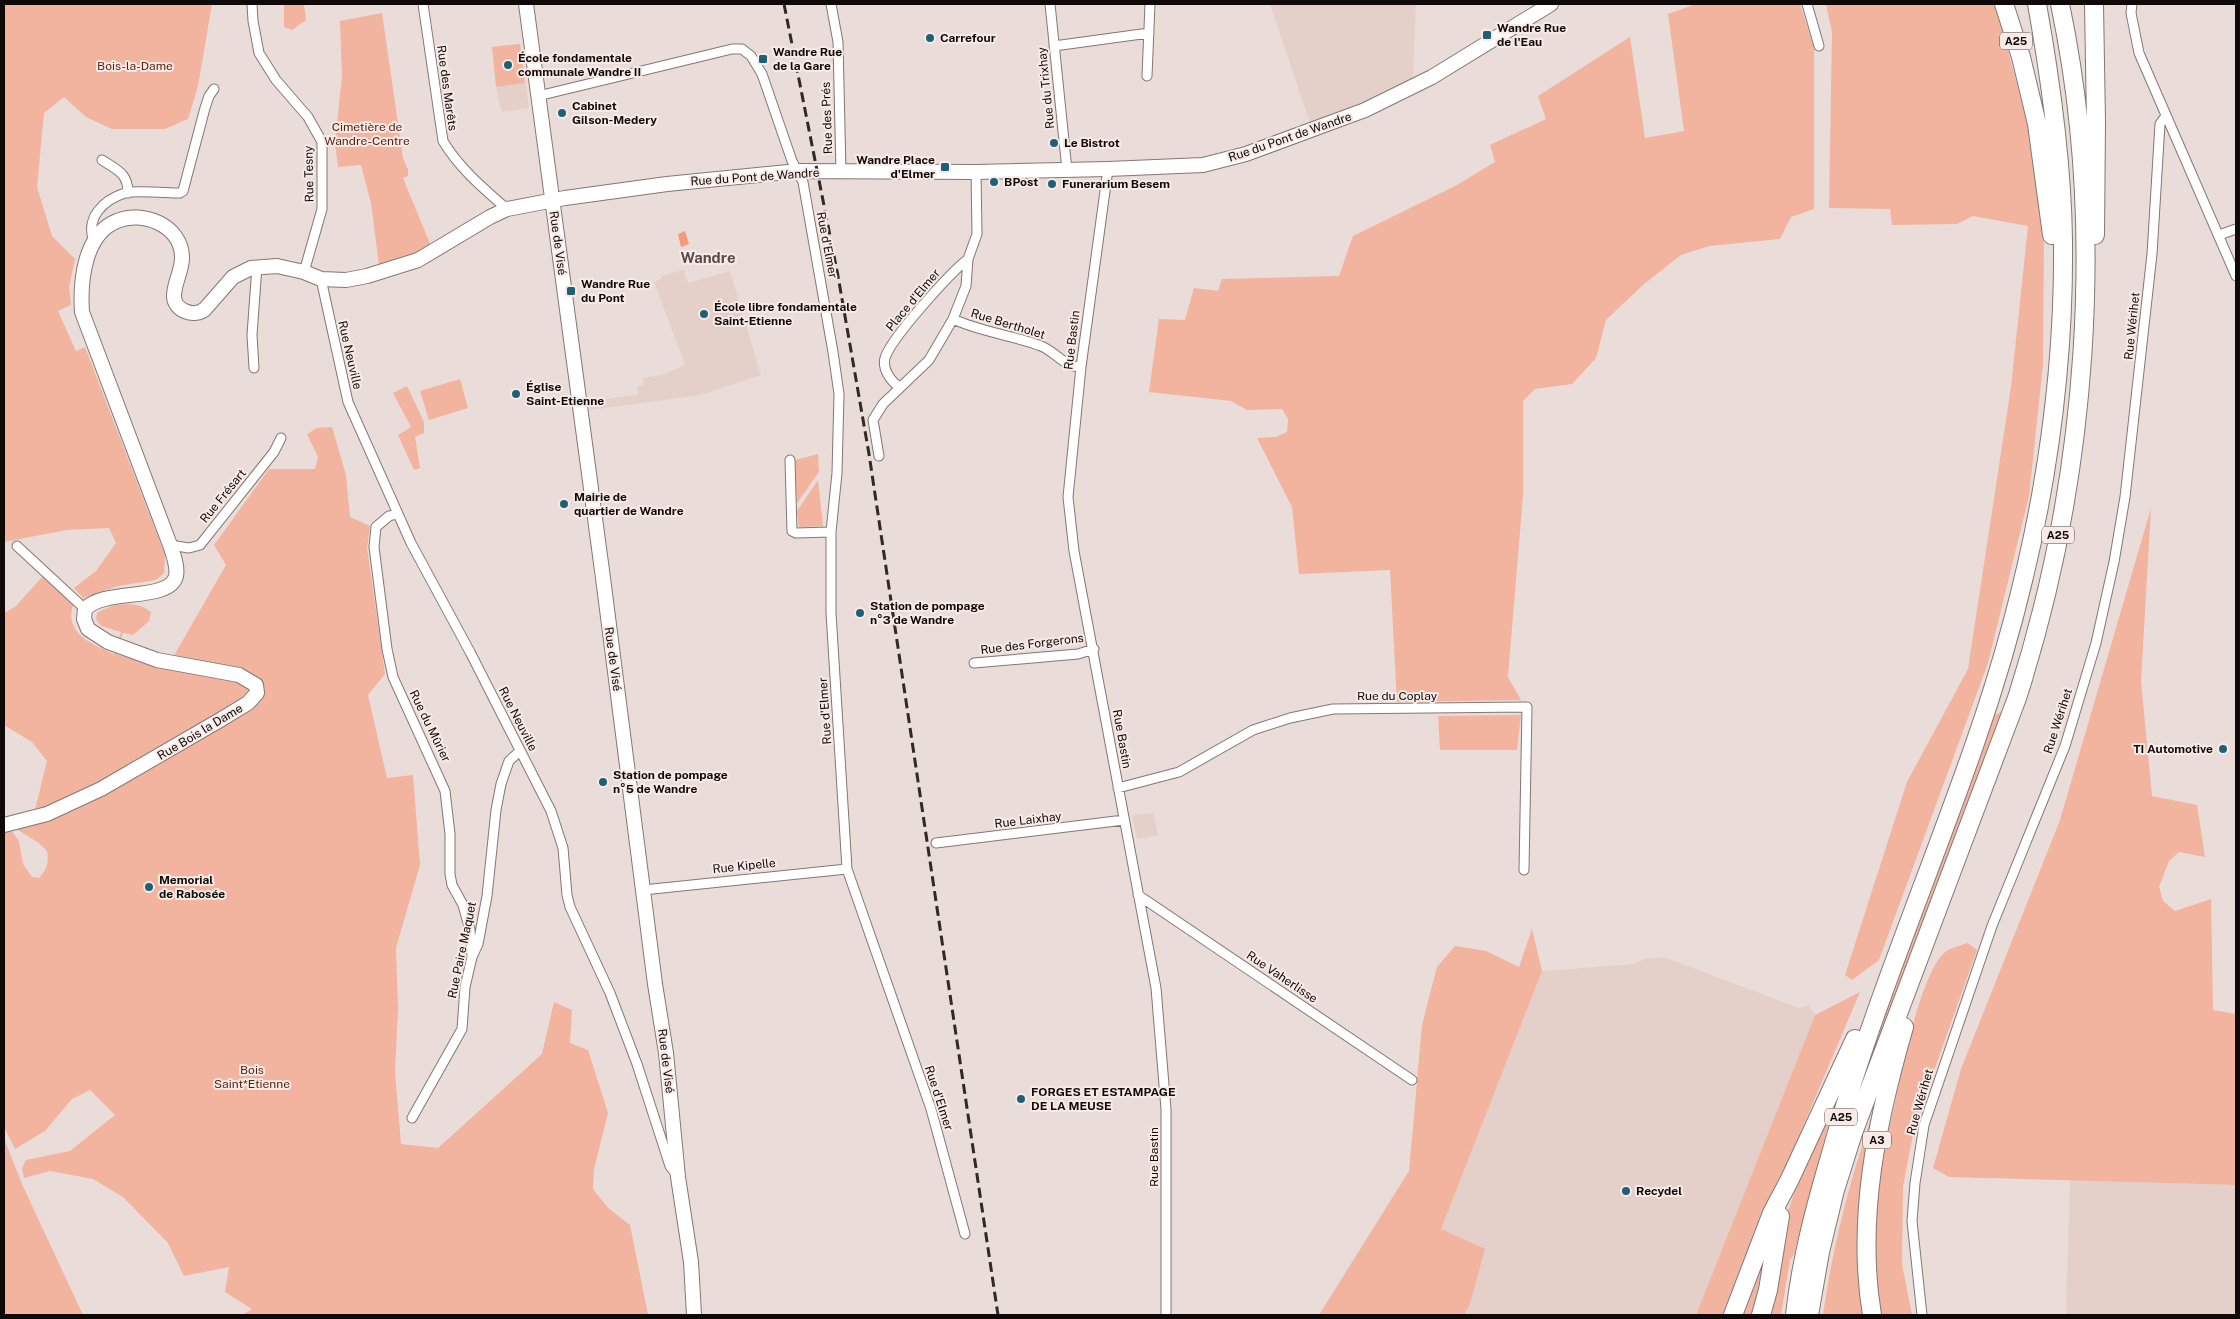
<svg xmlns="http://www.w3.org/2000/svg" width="2240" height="1319" font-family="'Public Sans',sans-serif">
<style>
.built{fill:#e5d0c9}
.green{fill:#f2b39f}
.water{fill:#f49b7e}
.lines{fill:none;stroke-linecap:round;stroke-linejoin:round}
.street-casing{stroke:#837773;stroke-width:11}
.secondary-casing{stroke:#837773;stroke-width:16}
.highway-casing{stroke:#837773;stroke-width:20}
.street{stroke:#fff;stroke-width:9}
.secondary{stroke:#fff;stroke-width:14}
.highway{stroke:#fff;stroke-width:18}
.rail{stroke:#2f2928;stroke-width:3;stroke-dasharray:10 5;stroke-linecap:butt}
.poi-dot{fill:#1e6174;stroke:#f8eae6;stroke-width:2}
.labels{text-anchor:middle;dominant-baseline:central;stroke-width:4;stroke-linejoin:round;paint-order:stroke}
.shield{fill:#f8eae6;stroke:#554d4b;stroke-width:1}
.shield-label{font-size:11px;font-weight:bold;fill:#0f0a09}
.poi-label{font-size:12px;font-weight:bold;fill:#0f0a09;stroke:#f8eae6;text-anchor:start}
.park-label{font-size:12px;fill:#541e0b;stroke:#f8eae6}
.street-label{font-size:12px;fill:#0f0a09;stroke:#f8eae6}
.quarter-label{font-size:15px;font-weight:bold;fill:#574c49;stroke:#f8eae6}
</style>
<rect width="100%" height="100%" fill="#eaddd9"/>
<path class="built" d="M 1270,4 L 1416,4 L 1413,80 L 1311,126 Z
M 520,44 L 529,108 L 502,112 L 498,98 L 492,47 Z
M 684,270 L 688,283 L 730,271 L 761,375 L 701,395 L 590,410 L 589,402 L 638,394 L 637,386 L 644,385 L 643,378 L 662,375 L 685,365 L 654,282 L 661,279 L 661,276 Z
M 1153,813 L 1158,835 L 1137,839 L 1132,815 Z
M 1664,957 L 1799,1008 L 1809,1005 L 1815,1015 L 1696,1315 L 1464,1315 L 1470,1304 L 1440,1229 L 1542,971 L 1633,964 L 1645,959 Z
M 2070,1180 L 2236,1185 L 2236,1315 L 2066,1315 Z"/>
<path class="green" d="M 4,4 L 212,4 L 198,86 L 188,119 L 165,129 L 112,129 L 86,117 L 64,97 L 44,113 L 37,187 L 52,236 L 75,259 L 69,287 L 71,305 L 58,311 L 76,351 L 85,347 L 165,555 L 164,573 L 156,580 L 118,586 L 83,598 L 74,588 L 96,571 L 116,543 L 109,528 L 67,530 L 4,542 Z
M 284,4 L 304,4 L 306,20 L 292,30 L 284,27 Z
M 1696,4 L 1800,4 L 1814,48 L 1814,209 L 1791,217 L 1780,239 L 1709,246 L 1681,255 L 1644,284 L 1606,320 L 1596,358 L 1572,384 L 1535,389 L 1523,401 L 1523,495 L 1508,677 L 1521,700 L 1397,702 L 1390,570 L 1299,574 L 1292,507 L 1257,438 L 1276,437 L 1287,432 L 1288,419 L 1282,409 L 1247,410 L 1231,401 L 1149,392 L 1159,319 L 1185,320 L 1194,288 L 1218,291 L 1222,279 L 1339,276 L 1353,236 L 1457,185 L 1495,162 L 1490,145 L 1546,119 L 1538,96 L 1630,37 L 1645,138 L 1684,131 L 1668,14 Z
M 1826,4 L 1996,4 L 2038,165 L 2044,232 L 2043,365 L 2029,496 L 1988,663 L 1879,960 L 1852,980 L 1845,975 L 1907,782 L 1968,669 L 2011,387 L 2028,226 L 1973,216 L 1957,224 L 1892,225 L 1890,209 L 1829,208 L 1832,32 Z
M 382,13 L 403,158 L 408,170 L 408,176 L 403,178 L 431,246 L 421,254 L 379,265 L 371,203 L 361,165 L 338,167 L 335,143 L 342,76 L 340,21 Z
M 520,44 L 525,83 L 496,87 L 492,47 Z
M 460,379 L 468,408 L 429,420 L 420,391 Z
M 407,386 L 424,422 L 424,433 L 415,437 L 420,468 L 414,470 L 398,435 L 411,427 L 393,393 Z
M 332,427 L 346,475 L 350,517 L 370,526 L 367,548 L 385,674 L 368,695 L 387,778 L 413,775 L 420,865 L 396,948 L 398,1008 L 395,1072 L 401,1144 L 438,1148 L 542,1054 L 554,1002 L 572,1010 L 570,1043 L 588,1050 L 608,1113 L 594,1169 L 593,1189 L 608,1208 L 630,1225 L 648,1315 L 242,1315 L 252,1309 L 225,1292 L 229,1267 L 184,1276 L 168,1243 L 123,1197 L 93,1179 L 50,1171 L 24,1178 L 22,1168 L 26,1160 L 70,1151 L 115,1115 L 90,1090 L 72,1099 L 45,1131 L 15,1149 L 4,1127 L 4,832 L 11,830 L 19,841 L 23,864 L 32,877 L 39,878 C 47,869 49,862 47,851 L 39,843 L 16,829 L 37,820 L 35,810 L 47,761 L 32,742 L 4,725 L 4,613 L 15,607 L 43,576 L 73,605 C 64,634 92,644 114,654 L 121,632 L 101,626 L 96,619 L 97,613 C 112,603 137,600 151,612 L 149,621 L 133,635 L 123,633 L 116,654 L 169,670 L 176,652 L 226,565 L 214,545 L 269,469 L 315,469 L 318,457 L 307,434 L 317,428 Z
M 818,454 L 819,472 L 797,503 L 795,460 Z
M 818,480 L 823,526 L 799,527 L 797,511 Z
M 2151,508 L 2141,681 L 2152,796 L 2197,805 L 2205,857 L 2179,852 L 2169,861 L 2159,887 L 2163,901 L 2175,911 L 2211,899 L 2213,1010 L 2236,1014 L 2236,1185 L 1949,1177 L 1933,1168 L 1961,1069 L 2060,820 Z
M 2005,710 L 1848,1122 L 1876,1030 L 1995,715 Z
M 1521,715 L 1517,750 L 1440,750 L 1438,716 Z
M 1532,929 L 1542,971 L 1441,1229 L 1485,1249 L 1470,1304 L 1464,1315 L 1319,1315 L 1409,1171 L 1422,1025 L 1437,967 L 1455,946 L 1486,951 L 1519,967 Z
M 1968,943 L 1977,950 L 1915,1124 L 1903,1186 L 1902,1264 L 1912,1315 L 1881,1315 C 1874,1276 1874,1237 1877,1198 C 1879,1167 1887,1137 1894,1108 C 1902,1071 1919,978 1944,953 C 1949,948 1962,945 1968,943 Z
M 1860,992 L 1723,1315 L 1696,1315 L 1815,1015 Z
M 1884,1082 L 1867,1315 L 1823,1315 C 1834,1235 1856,1158 1884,1082 Z
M 1834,1103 L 1794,1254 L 1790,1260 L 1781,1315 L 1767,1315 C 1773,1285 1775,1253 1784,1224 C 1796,1182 1816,1143 1834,1103 Z
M 4,1138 L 22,1184 L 83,1315 L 4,1315 Z
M 1768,1247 L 1755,1315 L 1739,1315 Z"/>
<path class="water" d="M 685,231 L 689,244 L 681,247 L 678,234 Z"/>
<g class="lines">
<g class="street-casing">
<path id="street" d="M 252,4 L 253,21 L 259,53 L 276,80 L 308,117 L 322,142 L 322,209 L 304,272
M 423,4 L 443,141 C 459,168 483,188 507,209
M 831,4 L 838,42 L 841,172
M 1050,4 L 1067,170
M 1807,4 L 1819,46
M 2132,4 L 2131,13 L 2139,53 L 2236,276
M 1054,46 L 1149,33
M 1147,76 L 1150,4
M 538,96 L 732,49 L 742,49 L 751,56 L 762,74 L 792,161 L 803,182 L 833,352 L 839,394 L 837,473 L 831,532 L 831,613 L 847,869 L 931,1109 L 965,1234
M 102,160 C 117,170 128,173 128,193
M 1108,169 L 1081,367 L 1068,497 L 1074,551 L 1156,988 L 1166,1109 L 1166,1315
M 2219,235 L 2236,229
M 94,242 C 85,218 103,200 125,193 C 136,190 167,193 180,193 L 183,191 L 205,108 L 209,96 L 214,89
M 321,279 L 348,402 L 411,543 L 470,652 L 551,811 L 563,848 L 567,895 L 570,907 L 610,993 L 637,1064 L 670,1166 L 676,1174
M 953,319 C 981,332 1012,335 1041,346 C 1056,352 1064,367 1081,367
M 254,368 L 252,335 L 257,266
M 900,387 C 891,382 882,369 885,358 C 891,338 950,273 968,259
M 879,456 L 873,420 L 883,404 L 929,360 L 953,319 L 966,286 L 968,259 L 977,234 L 976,172
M 790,460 L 792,531 L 796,533 L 831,532
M 397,514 L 389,516 L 376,527 L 374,547 L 387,649 L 393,677 L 445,791 L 450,834 L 450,874 L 452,885 L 463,905 L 470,930 L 472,957
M 170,545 L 189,548 L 200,545 L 274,452 L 281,438
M 17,546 L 85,609
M 974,663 L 1078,654 L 1094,649
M 1118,788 L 1179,772 L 1253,730 L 1290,718 L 1333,709 L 1527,707 L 1524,870
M 936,843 L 1124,820
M 643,890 L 847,869
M 1138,895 L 1412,1080
M 412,1118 L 462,1029 L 465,987 L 472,957 L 478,944 L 487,896 L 496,810 L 501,784 L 509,761 L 520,751
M 1922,1315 L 1912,1221 L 1915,1183 L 1924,1125 L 1992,926 L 2065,746 L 2096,643 L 2114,562 L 2125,497 L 2152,254 L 2160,124 L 2165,117"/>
</g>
<g class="secondary-casing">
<path id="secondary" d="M 526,4 L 603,578 L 655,984 L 666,1053 L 678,1177 L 691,1262 L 694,1315
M 4,825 L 47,814 L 101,789 L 220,720 L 248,703 L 257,693 L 256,685 L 239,675 L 157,660 L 108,642 L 88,629 L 84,619 L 85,609 C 104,588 170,602 176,576 C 178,566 173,554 170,545 L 82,312 C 80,282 84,234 117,221 C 142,210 182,225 182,258 C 182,271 174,283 174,296 C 174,311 195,318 205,309 L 233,277 L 251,268 L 277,266 L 304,272 L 321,279 L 346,280 L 367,276 L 418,260 L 490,217 L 507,209 L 565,198 L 667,184 L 798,171 L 976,172 L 1108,169 L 1203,165 L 1246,154 L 1365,110 L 1432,77 L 1551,4"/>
</g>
<g class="highway-casing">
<path id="highway" d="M 2004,4 L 2021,57 L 2037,124 L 2052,235
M 2094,4 L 2096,122 L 2095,235
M 1733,1315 L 1772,1213 L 1789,1181 L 1855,1039
M 1761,1315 L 1768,1290 L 1780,1216
M 1795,1315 C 1801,1259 1816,1204 1832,1150 C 1871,1011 1927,881 1974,746 C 2031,584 2065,412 2063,240 C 2062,161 2051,82 2037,4
M 1809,1315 L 1820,1252 L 1835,1190 L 1853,1133 L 2017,698 C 2087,481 2107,228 2060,4
M 1872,1315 C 1856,1219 1877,1120 1904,1027"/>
</g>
<use href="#street" class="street"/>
<use href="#secondary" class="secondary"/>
<use href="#highway" class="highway"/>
<path class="rail" d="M 784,4 L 838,276 L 869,454 L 998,1315"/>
</g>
<g class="poi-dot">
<rect x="1482" y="30" width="10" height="10" rx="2.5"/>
<circle cx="930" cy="38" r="5"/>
<rect x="758" y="54" width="10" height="10" rx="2.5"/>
<circle cx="508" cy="65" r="5"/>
<circle cx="562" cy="113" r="5"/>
<circle cx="1054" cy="143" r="5"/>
<rect x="940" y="162" width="10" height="10" rx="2.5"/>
<circle cx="994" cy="182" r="5"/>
<circle cx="1052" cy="184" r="5"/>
<rect x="566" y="286" width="10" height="10" rx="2.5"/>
<circle cx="704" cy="314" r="5"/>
<circle cx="516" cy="394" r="5"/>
<circle cx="564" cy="504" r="5"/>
<circle cx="860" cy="613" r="5"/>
<circle cx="2223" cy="749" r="5"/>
<circle cx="603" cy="782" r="5"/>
<circle cx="149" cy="887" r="5"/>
<circle cx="1021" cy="1099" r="5"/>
<circle cx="1626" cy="1191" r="5"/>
</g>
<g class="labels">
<g class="shield">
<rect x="2000" y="32.5" width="32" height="17" rx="4"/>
<rect x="2042" y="526.5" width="32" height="17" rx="4"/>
<rect x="1825" y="1108.5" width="32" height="17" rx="4"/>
<rect x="1863" y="1131.5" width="28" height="17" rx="4"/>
</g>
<g class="shield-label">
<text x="2016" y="41">A25</text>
<text x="2058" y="535">A25</text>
<text x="1841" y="1117">A25</text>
<text x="1877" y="1140">A3</text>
</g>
<g class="poi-label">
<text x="1497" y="28">Wandre Rue<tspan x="1497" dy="14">de l'Eau</tspan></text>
<text x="940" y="38">Carrefour</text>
<text x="773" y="52">Wandre Rue<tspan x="773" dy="14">de la Gare</tspan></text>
<text x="518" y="58">École fondamentale<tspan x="518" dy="14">communale Wandre II</tspan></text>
<text x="572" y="106">Cabinet<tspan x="572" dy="14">Gilson-Medery</tspan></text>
<text x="1064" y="143">Le Bistrot</text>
<text x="935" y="160" text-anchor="end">Wandre Place<tspan x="935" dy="14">d'Elmer</tspan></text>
<text x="1004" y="182">BPost</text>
<text x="1062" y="184">Funerarium Besem</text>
<text x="581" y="284">Wandre Rue<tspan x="581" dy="14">du Pont</tspan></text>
<text x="714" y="307">École libre fondamentale<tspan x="714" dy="14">Saint-Etienne</tspan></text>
<text x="526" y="387">Église<tspan x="526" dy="14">Saint-Etienne</tspan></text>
<text x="574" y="497">Mairie de<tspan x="574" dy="14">quartier de Wandre</tspan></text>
<text x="870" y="606">Station de pompage<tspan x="870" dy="14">n°3 de Wandre</tspan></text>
<text x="2213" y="749" text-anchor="end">TI Automotive</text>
<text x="613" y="775">Station de pompage<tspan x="613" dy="14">n°5 de Wandre</tspan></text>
<text x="159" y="880">Memorial<tspan x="159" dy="14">de Rabosée</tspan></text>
<text x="1031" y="1092">FORGES ET ESTAMPAGE<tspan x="1031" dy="14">DE LA MEUSE</tspan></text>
<text x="1636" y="1191">Recydel</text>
</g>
<g class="park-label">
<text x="135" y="66">Bois-la-Dame</text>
<text x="367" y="127">Cimetière de<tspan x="367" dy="14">Wandre-Centre</tspan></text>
<text x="252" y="1070">Bois<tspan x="252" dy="14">Saint*Etienne</tspan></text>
</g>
<g class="street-label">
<text transform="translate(447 88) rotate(82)">Rue des Marêts</text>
<text transform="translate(1046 88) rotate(-96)">Rue du Trixhay</text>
<text transform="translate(827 118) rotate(-92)">Rue des Prés</text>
<text transform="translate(1290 137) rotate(-19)">Rue du Pont de Wandre</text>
<text transform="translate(309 174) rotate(-91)">Rue Tesny</text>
<text transform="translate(755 177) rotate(-4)">Rue du Pont de Wandre</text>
<text transform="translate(558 243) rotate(82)">Rue de Visé</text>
<text transform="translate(827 245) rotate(79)">Rue d'Elmer</text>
<text transform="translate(913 300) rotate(-50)">Place d'Elmer</text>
<text transform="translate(1008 324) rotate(17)">Rue Bertholet</text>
<text transform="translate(2132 326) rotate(-84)">Rue Wérihet</text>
<text transform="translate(1072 340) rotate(-83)">Rue Bastin</text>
<text transform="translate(350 355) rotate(77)">Rue Neuville</text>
<text transform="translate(223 496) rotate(-51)">Rue Frésart</text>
<text transform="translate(1032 644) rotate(-7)">Rue des Forgerons</text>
<text transform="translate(613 659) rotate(82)">Rue de Visé</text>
<text x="1397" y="696">Rue du Coplay</text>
<text transform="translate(825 711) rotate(-94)">Rue d'Elmer</text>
<text transform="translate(518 719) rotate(63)">Rue Neuville</text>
<text transform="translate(2058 721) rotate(-72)">Rue Wérihet</text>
<text transform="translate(430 726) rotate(64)">Rue du Mûrier</text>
<text transform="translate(200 732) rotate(-31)">Rue Bois la Dame</text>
<text transform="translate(1122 739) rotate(80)">Rue Bastin</text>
<text transform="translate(1028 820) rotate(-7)">Rue Laixhay</text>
<text transform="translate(744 866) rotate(-6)">Rue Kipelle</text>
<text transform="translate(462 950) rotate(-78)">Rue Paire Maquet</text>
<text transform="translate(1282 977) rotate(34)">Rue Vaherlisse</text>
<text transform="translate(666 1061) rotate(83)">Rue de Visé</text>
<text transform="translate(939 1098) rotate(72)">Rue d'Elmer</text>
<text transform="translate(1920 1102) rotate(-74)">Rue Wérihet</text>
<text transform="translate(1154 1157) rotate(-90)">Rue Bastin</text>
</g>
<g class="quarter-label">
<text x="708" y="257">Wandre</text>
</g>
</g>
<rect width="2240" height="1319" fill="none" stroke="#0f0a09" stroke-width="10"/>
</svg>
